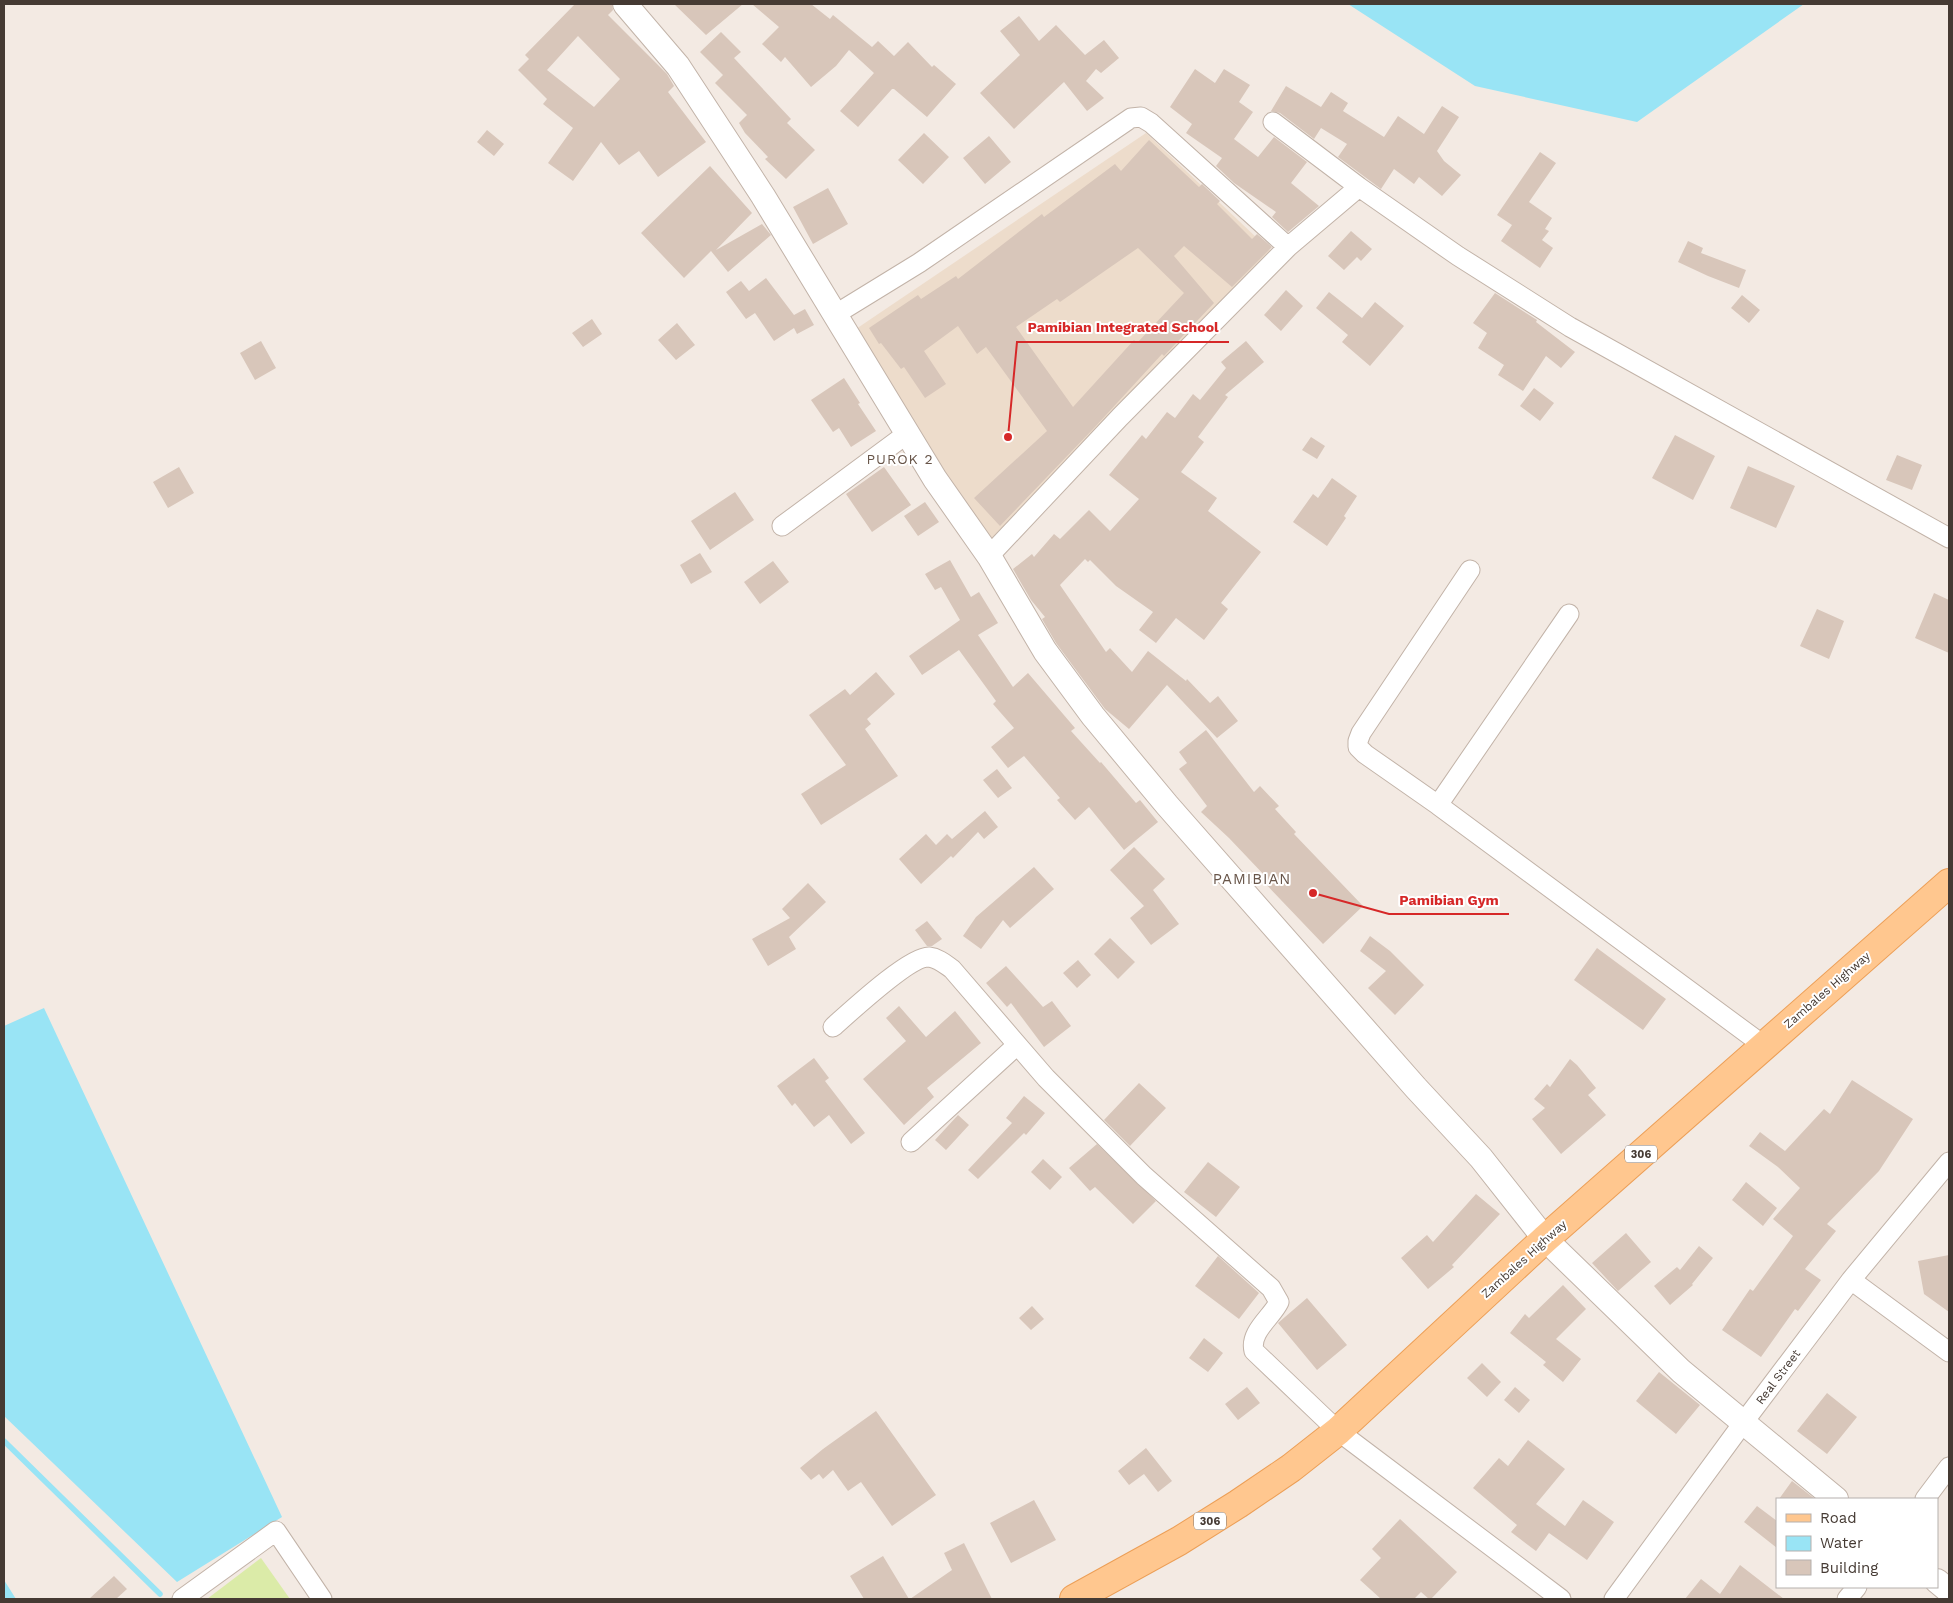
<svg xmlns="http://www.w3.org/2000/svg" width="1953" height="1603" font-family="'Work Sans',sans-serif">
<style>
.education{fill:#eddccb}
.green{fill:#dbeba8}
.water{fill:#99e4f5}
.lines{fill:none;stroke-linecap:round;stroke-linejoin:round}
.stream{stroke:#99e4f5;stroke-width:5.5}
.building{fill:#d8c6ba;fill-rule:evenodd}
.minor-casing{stroke:#c2b3a8;stroke-width:21}
.tertiary-casing{stroke:#c2b3a8;stroke-width:26}
.primary-casing{stroke:#ec9f57;stroke-width:30}
.minor{stroke:#fff;stroke-width:19}
.tertiary{stroke:#fff;stroke-width:24}
.primary{stroke:#ffc78f;stroke-width:28}
.labels{text-anchor:middle;dominant-baseline:central;stroke-width:4;stroke-linejoin:round;paint-order:stroke}
.shield{fill:#fff;stroke:#7d7570;stroke-width:1}
.shield-label{font-size:11px;font-weight:bold;fill:#453a33}
.street-label{font-size:12px;fill:#453a33;stroke:#fff}
.neighbourhood-label{font-size:14px;letter-spacing:1px;fill:#685549;stroke:#fff}
.quarter-label{font-size:15px;letter-spacing:1px;fill:#685549;stroke:#fff}
.leader{fill:none;stroke:#d62828;stroke-width:2}
.callout-dot{fill:#d62828;stroke:#fff;stroke-width:2}
.callout-label{font-size:14px;text-anchor:middle;font-weight:bold;fill:#d62828;stroke:#fff;stroke-width:4;stroke-linejoin:round;paint-order:stroke}
</style>
<rect width="100%" height="100%" fill="#f3eae3"/>
<path class="education" d="M 1146,133 L 1275,255 L 987,545 L 856,329 Z"/>
<path class="green" d="M 261,1558 L 290,1599 L 207,1599 Z"/>
<path class="water" d="M 1348,4 L 1804,4 L 1637,122 L 1475,86 Z
M 44,1008 L 282,1517 L 177,1582 L 4,1416 L 4,1026 Z
M 4,1580 L 16,1599 L 4,1599 Z"/>
<g class="lines">
<path class="stream" d="M 4,1441 L 160,1594"/>
</g>
<path class="building" d="M 575,4 L 612,4 L 613,10 L 608,15 L 667,74 L 674,86 L 668,92 L 706,142 L 658,177 L 639,151 L 619,165 L 601,142 L 573,181 L 548,163 L 573,128 L 543,104 L 547,99 L 518,70 L 529,59 L 525,55 ZM 578,36 L 620,79 L 594,107 L 547,70 Z
M 674,4 L 743,4 L 706,35 Z
M 752,4 L 811,4 L 830,19 L 833,15 L 872,47 L 878,41 L 894,56 L 908,42 L 932,67 L 934,65 L 956,84 L 927,117 L 894,89 L 892,89 L 858,127 L 840,111 L 874,73 L 849,50 L 836,66 L 811,87 L 785,57 L 781,62 L 762,44 L 779,27 Z
M 1019,16 L 1039,41 L 1056,25 L 1085,55 L 1104,40 L 1119,58 L 1101,73 L 1096,69 L 1086,81 L 1104,98 L 1087,111 L 1064,82 L 1014,129 L 980,93 L 1020,55 L 1000,31 Z
M 721,32 L 741,52 L 734,58 L 791,119 L 787,123 L 815,150 L 786,179 L 765,159 L 768,157 L 745,133 L 739,123 L 747,115 L 715,83 L 723,75 L 700,52 Z
M 1195,69 L 1215,83 L 1224,69 L 1250,85 L 1239,102 L 1253,112 L 1234,139 L 1258,157 L 1274,137 L 1307,162 L 1291,183 L 1319,206 L 1288,232 L 1272,217 L 1276,212 L 1234,183 L 1216,166 L 1222,158 L 1186,133 L 1192,124 L 1170,107 Z
M 1286,86 L 1321,107 L 1331,92 L 1348,103 L 1343,111 L 1384,137 L 1398,116 L 1424,134 L 1442,106 L 1459,117 L 1437,151 L 1444,161 L 1461,175 L 1442,196 L 1419,177 L 1414,184 L 1394,169 L 1381,189 L 1338,157 L 1347,144 L 1321,128 L 1314,139 L 1280,113 L 1271,111 Z
M 487,130 L 504,144 L 494,156 L 477,142 Z
M 924,133 L 949,157 L 923,184 L 898,160 Z
M 989,136 L 1011,162 L 985,184 L 963,158 Z
M 1149,140 L 1199,187 L 1202,184 L 1220,201 L 1217,204 L 1252,239 L 1257,234 L 1272,247 L 1232,287 L 1184,246 L 1174,256 L 1214,303 L 1164,356 L 1162,354 L 1095,427 L 1000,526 L 974,498 L 1047,431 L 986,347 L 977,354 L 958,326 L 924,351 L 946,384 L 925,398 L 904,367 L 901,369 L 881,343 L 879,344 L 869,328 L 918,295 L 921,299 L 956,276 L 958,279 L 1042,214 L 1044,217 L 1115,164 L 1121,171 ZM 1138,248 L 1184,293 L 1137,343 L 1134,340 L 1073,407 L 1016,327 L 1057,299 L 1060,302 Z
M 1540,152 L 1556,163 L 1529,202 L 1552,218 L 1545,229 L 1549,231 L 1542,240 L 1553,248 L 1540,268 L 1501,241 L 1512,225 L 1497,215 Z
M 710,166 L 752,213 L 716,250 L 762,224 L 771,235 L 728,272 L 711,251 L 684,278 L 641,233 Z
M 828,188 L 848,224 L 813,244 L 793,207 Z
M 1351,231 L 1372,249 L 1361,261 L 1357,257 L 1344,270 L 1328,256 Z
M 1688,241 L 1703,248 L 1701,253 L 1746,270 L 1739,288 L 1708,276 L 1678,262 Z
M 766,278 L 794,315 L 805,309 L 814,325 L 797,334 L 794,328 L 774,341 L 755,313 L 746,319 L 726,292 L 741,281 L 749,291 Z
M 1286,290 L 1303,306 L 1281,331 L 1264,315 Z
M 1329,292 L 1362,318 L 1375,302 L 1404,326 L 1370,366 L 1342,342 L 1348,335 L 1316,308 Z
M 1495,293 L 1537,320 L 1536,322 L 1575,352 L 1561,368 L 1546,356 L 1523,391 L 1498,375 L 1504,365 L 1478,348 L 1487,333 L 1473,323 Z
M 1742,295 L 1760,310 L 1749,323 L 1731,308 Z
M 592,319 L 602,334 L 583,347 L 572,333 Z
M 677,323 L 695,345 L 676,360 L 658,340 Z
M 261,341 L 276,368 L 255,380 L 240,353 Z
M 1246,341 L 1264,362 L 1225,395 L 1228,397 L 1198,437 L 1204,442 L 1181,472 L 1217,498 L 1208,511 L 1261,552 L 1221,603 L 1228,609 L 1204,640 L 1176,618 L 1156,643 L 1139,630 L 1153,612 L 1116,586 L 1090,560 L 1088,562 L 1085,559 L 1060,585 L 1106,652 L 1110,648 L 1132,672 L 1148,651 L 1186,681 L 1187,679 L 1210,703 L 1218,696 L 1238,721 L 1217,738 L 1167,685 L 1129,729 L 1105,709 L 1056,643 L 1042,619 L 1045,617 L 1031,600 L 1013,569 L 1032,554 L 1034,557 L 1054,534 L 1060,539 L 1089,510 L 1110,531 L 1139,499 L 1109,475 L 1142,435 L 1146,439 L 1167,412 L 1175,418 L 1193,394 L 1200,400 L 1226,368 L 1221,362 Z
M 844,378 L 860,403 L 858,404 L 876,431 L 851,447 L 839,428 L 833,432 L 811,400 Z
M 1534,388 L 1554,403 L 1540,421 L 1520,406 Z
M 1675,435 L 1715,456 L 1693,500 L 1652,478 Z
M 1311,437 L 1325,446 L 1317,459 L 1302,450 Z
M 1897,455 L 1922,465 L 1912,490 L 1886,480 Z
M 1748,466 L 1795,486 L 1776,528 L 1730,508 Z
M 179,467 L 194,493 L 168,508 L 153,482 Z
M 884,467 L 911,505 L 872,532 L 846,494 Z
M 1332,478 L 1357,496 L 1344,516 L 1346,518 L 1327,546 L 1293,522 L 1313,494 L 1318,498 Z
M 735,492 L 754,520 L 710,550 L 691,521 Z
M 925,502 L 939,522 L 918,536 L 904,516 Z
M 700,553 L 712,572 L 691,584 L 680,565 Z
M 950,560 L 971,597 L 979,592 L 998,623 L 978,635 L 1013,687 L 1028,673 L 1075,728 L 1071,731 L 1100,763 L 1101,762 L 1136,803 L 1140,800 L 1158,822 L 1124,850 L 1089,807 L 1075,820 L 1057,800 L 1060,798 L 1024,756 L 1008,768 L 991,747 L 1014,728 L 993,704 L 996,701 L 959,650 L 922,675 L 909,656 L 960,620 L 941,587 L 935,590 L 925,574 Z
M 773,561 L 789,582 L 760,604 L 744,582 Z
M 1934,593 L 1949,600 L 1949,653 L 1915,638 Z
M 1817,609 L 1844,621 L 1829,659 L 1800,646 Z
M 876,672 L 895,694 L 867,719 L 871,724 L 865,729 L 898,776 L 821,825 L 801,794 L 846,765 L 809,715 L 845,689 L 850,695 Z
M 1206,730 L 1254,792 L 1260,786 L 1279,806 L 1275,809 L 1296,832 L 1294,834 L 1363,906 L 1323,944 L 1262,880 L 1266,877 L 1229,838 L 1201,812 L 1207,806 L 1179,769 L 1187,763 L 1179,752 Z
M 997,769 L 1012,788 L 998,798 L 983,780 Z
M 985,811 L 998,827 L 984,839 L 978,832 L 953,858 L 951,856 L 921,884 L 899,859 L 926,834 L 936,845 L 947,834 L 952,839 Z
M 1134,847 L 1165,879 L 1153,890 L 1179,924 L 1151,945 L 1130,918 L 1144,906 L 1110,870 Z
M 1034,867 L 1054,889 L 1010,928 L 1003,920 L 981,949 L 963,936 L 976,917 Z
M 808,883 L 826,902 L 789,937 L 796,949 L 768,966 L 752,939 L 790,918 L 782,909 Z
M 927,921 L 942,939 L 932,946 L 927,946 L 915,930 Z
M 1370,936 L 1390,951 L 1424,985 L 1395,1015 L 1368,988 L 1386,971 L 1360,951 Z
M 1110,938 L 1135,962 L 1118,979 L 1094,954 Z
M 1597,948 L 1666,999 L 1643,1030 L 1574,980 Z
M 1078,960 L 1091,975 L 1077,988 L 1063,973 Z
M 1006,966 L 1043,1007 L 1052,1001 L 1071,1026 L 1044,1047 L 1011,1003 L 1007,1007 L 986,983 Z
M 899,1006 L 926,1037 L 955,1011 L 981,1043 L 927,1088 L 934,1097 L 904,1125 L 863,1079 L 906,1041 L 886,1018 Z
M 814,1058 L 829,1078 L 825,1081 L 865,1133 L 851,1144 L 829,1115 L 814,1127 L 795,1103 L 792,1106 L 777,1086 Z
M 1570,1059 L 1577,1065 L 1596,1088 L 1588,1095 L 1606,1115 L 1561,1154 L 1532,1119 L 1545,1108 L 1534,1099 L 1547,1084 L 1550,1087 Z
M 1852,1080 L 1913,1119 L 1879,1171 L 1827,1224 L 1836,1231 L 1805,1269 L 1821,1280 L 1798,1311 L 1795,1309 L 1761,1357 L 1722,1330 L 1750,1289 L 1753,1291 L 1793,1236 L 1773,1219 L 1800,1188 L 1778,1167 L 1749,1146 L 1760,1132 L 1785,1151 L 1824,1109 L 1830,1114 Z
M 1139,1083 L 1166,1108 L 1130,1146 L 1104,1120 Z
M 1024,1096 L 1045,1113 L 1026,1135 L 1024,1133 L 978,1179 L 968,1170 L 1012,1123 L 1006,1118 Z
M 958,1115 L 969,1125 L 946,1150 L 935,1140 Z
M 1097,1144 L 1156,1201 L 1133,1224 L 1095,1187 L 1090,1191 L 1069,1168 Z
M 1043,1159 L 1062,1177 L 1050,1190 L 1031,1172 Z
M 1208,1162 L 1240,1187 L 1216,1217 L 1184,1192 Z
M 1746,1182 L 1777,1208 L 1763,1226 L 1732,1200 Z
M 1476,1194 L 1500,1214 L 1452,1265 L 1454,1267 L 1428,1289 L 1401,1258 L 1427,1235 L 1433,1242 Z
M 1626,1233 L 1651,1262 L 1618,1291 L 1592,1263 Z
M 1699,1246 L 1713,1258 L 1692,1284 L 1693,1285 L 1670,1305 L 1654,1286 L 1677,1267 L 1680,1270 Z
M 1949,1255 L 1949,1312 L 1924,1294 L 1918,1261 Z
M 1218,1256 L 1259,1293 L 1239,1319 L 1195,1286 Z
M 1563,1285 L 1586,1309 L 1556,1339 L 1581,1359 L 1563,1382 L 1543,1365 L 1546,1362 L 1510,1333 L 1525,1314 L 1529,1318 Z
M 1307,1298 L 1347,1345 L 1317,1370 L 1278,1323 Z
M 1032,1306 L 1044,1319 L 1031,1330 L 1019,1318 Z
M 1204,1338 L 1223,1353 L 1208,1372 L 1189,1358 Z
M 1482,1363 L 1501,1382 L 1487,1397 L 1467,1378 Z
M 1659,1372 L 1700,1405 L 1676,1434 L 1636,1401 Z
M 1247,1387 L 1260,1403 L 1238,1420 L 1225,1404 Z
M 1515,1387 L 1530,1400 L 1519,1413 L 1504,1400 Z
M 1827,1393 L 1857,1417 L 1827,1454 L 1797,1431 Z
M 876,1411 L 936,1495 L 892,1526 L 861,1482 L 848,1491 L 833,1470 L 823,1479 L 819,1474 L 811,1480 L 800,1468 L 823,1449 Z
M 1528,1440 L 1565,1469 L 1536,1504 L 1565,1526 L 1583,1500 L 1614,1522 L 1587,1560 L 1549,1533 L 1536,1551 L 1511,1532 L 1517,1525 L 1473,1488 L 1499,1458 L 1508,1466 Z
M 1146,1448 L 1172,1481 L 1158,1492 L 1144,1474 L 1129,1485 L 1118,1471 Z
M 1792,1481 L 1815,1499 L 1779,1499 Z
M 1034,1500 L 1056,1540 L 1011,1563 L 990,1523 Z
M 1757,1506 L 1777,1521 L 1777,1548 L 1744,1522 Z
M 1400,1519 L 1457,1572 L 1431,1599 L 1429,1599 L 1421,1592 L 1414,1599 L 1381,1599 L 1360,1580 L 1381,1558 L 1372,1549 Z
M 964,1543 L 992,1599 L 910,1599 L 952,1570 L 944,1553 Z
M 883,1556 L 909,1599 L 864,1599 L 850,1576 Z
M 1740,1565 L 1784,1599 L 1685,1599 L 1701,1579 L 1720,1594 Z
M 114,1576 L 127,1589 L 116,1599 L 89,1599 Z"/>
<g class="lines">
<g class="minor-casing">
<path id="minor" d="M 1273,122 L 1359,187 L 1458,256 L 1570,327 L 1949,538
M 836,314 L 919,263 L 1131,118 L 1141,117 L 1151,123 L 1288,247
M 782,526 L 908,433
M 989,556 L 1120,417 L 1288,247 L 1359,187
M 1470,570 L 1361,733 L 1358,741 L 1358,747 L 1365,754 L 1438,805 L 1763,1045
M 1438,805 L 1569,614
M 833,1027 C 850,1012 910,956 929,957 C 938,958 945,964 952,969 L 1046,1078 L 1144,1176 L 1271,1288 L 1279,1302 C 1272,1317 1249,1332 1254,1351 L 1338,1431 L 1561,1599
M 911,1142 L 1016,1046
M 1851,1280 L 1949,1352
M 1925,1499 L 1949,1467
M 182,1599 L 276,1531 L 322,1599
M 1614,1599 L 1743,1423 L 1851,1280 L 1949,1162
M 1847,1599 L 1857,1587"/>
</g>
<g class="tertiary-casing">
<path id="tertiary" d="M 625,4 L 678,66 L 763,196 L 935,479 L 989,556 L 1045,651 L 1093,716 L 1167,805 L 1416,1088 L 1481,1158 L 1545,1239 L 1681,1371 L 1836,1499
M 1937,1581 L 1949,1591"/>
</g>
<g class="primary-casing">
<path id="primary" d="M 1074,1599 L 1179,1541 L 1238,1504 L 1291,1468 L 1338,1431 L 1545,1239 L 1949,883"/>
</g>
<use href="#minor" class="minor"/>
<use href="#tertiary" class="tertiary"/>
<use href="#primary" class="primary"/>
</g>
<g class="labels">
<g class="shield">
<rect x="1625" y="1145.5" width="32" height="17" rx="4"/>
<rect x="1194" y="1512.5" width="32" height="17" rx="4"/>
</g>
<g class="shield-label">
<text x="1641" y="1154">306</text>
<text x="1210" y="1521">306</text>
</g>
<g class="street-label">
<text transform="translate(1827 990) rotate(-41)">Zambales Highway</text>
<text transform="translate(1524 1259) rotate(-42)">Zambales Highway</text>
<text transform="translate(1778 1377) rotate(-53)">Real Street</text>
</g>
<g class="neighbourhood-label">
<text x="900" y="459">PUROK 2</text>
</g>
<g class="quarter-label">
<text x="1252" y="879">PAMIBIAN</text>
</g>
</g>
<path class="leader" d="M1008 437L1017 342H1229M1313 893L1389 914H1509"/>
<g class="callout-dot">
<circle cx="1008" cy="437" r="5"/>
<circle cx="1313" cy="893" r="5"/>
</g>
<g class="callout-label">
<text x="1123" y="332">Pamibian Integrated School</text>
<text x="1449" y="905">Pamibian Gym</text>
</g>
<rect width="1953" height="1603" fill="none" stroke="#453a33" stroke-width="10"/>
<rect x="1776" y="1498" width="162" height="90" fill="#ffffff" stroke="#b5b0ad"/>
<rect x="1786" y="1514" width="25" height="8" fill="#ffc78f" stroke="#b5b0ad"/>
<text x="1820" y="1523" font-size="15" fill="#453a33">Road</text>
<rect x="1786" y="1536" width="25" height="15" fill="#99e4f5" stroke="#b5b0ad"/>
<text x="1820" y="1548" font-size="15" fill="#453a33">Water</text>
<rect x="1786" y="1560" width="25" height="15" fill="#d8c6ba" stroke="#b5b0ad"/>
<text x="1820" y="1573" font-size="15" fill="#453a33">Building</text>
</svg>
